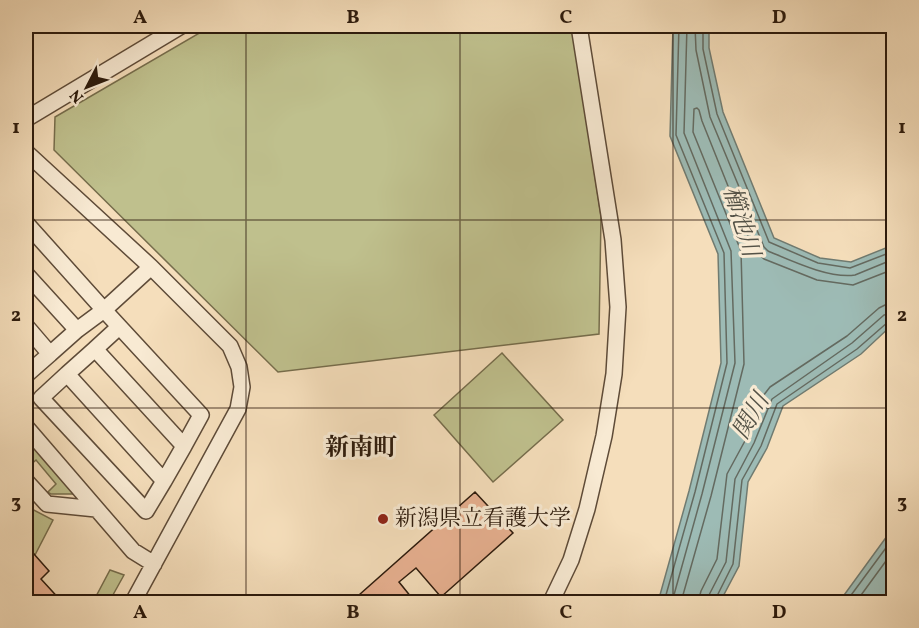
<svg xmlns="http://www.w3.org/2000/svg" width="919" height="628" font-family="Vollkorn,'Noto Serif JP',serif">
<style>
.green{fill:#bfc08d;stroke:#766d4c;stroke-width:1.5}
.water{fill:#9dbbb5;stroke:#707b71;stroke-width:1.5}
.lines{fill:none;stroke-linecap:round;stroke-linejoin:round}
.shore{stroke:#646a60;stroke-width:1.5}
.building{fill:#e8b191;stroke:#2c1a0c;stroke-width:1.5}
.minor-casing{stroke:#5e4b38;stroke-width:18}
.minor{stroke:#f8ead3;stroke-width:15}
.grid{fill:none;stroke:#2c1a0c;stroke-width:1.5;stroke-opacity:0.55}
.poi-dot{fill:#8f2418;stroke:#f8ead3;stroke-width:2}
.labels{text-anchor:middle;dominant-baseline:central;stroke-width:6;stroke-linejoin:round;paint-order:stroke}
.poi-label{font-size:22px;fill:#2c1a0c;stroke:#f8ead3;text-anchor:start}
.water-label{font-size:24px;font-style:italic;fill:#545247;stroke:#f8ead3}
.neighbourhood-label{font-size:24px;font-weight:bold;fill:#2c1a0c;stroke:#f8ead3}
.neatline{fill:none;stroke:#2c1a0c;stroke-width:2}
.grid-label{font-size:20px;text-anchor:middle;font-weight:bold;fill:#2c1a0c}
</style>
<rect width="100%" height="100%" fill="#f5debb"/>
<filter id="stains"><feTurbulence type="fractalNoise" baseFrequency=".00333" numOctaves="4"/><feColorMatrix values="0 0 0 0 .2 0 0 0 0 .09 0 0 0 0 .02 0 0 0 .5 -.17"/></filter>
<radialGradient id="worn" r=".72"><stop offset=".6" stop-color="#630" stop-opacity="0"/><stop offset="1" stop-color="#630" stop-opacity=".3"/></radialGradient>
<path class="green" d="M 206,26 L 572,26 L 601,216 L 599,334 L 278,372 L 54,150 L 55,117 L 203,31 Z
M 502,353 L 563,420 L 493,482 L 434,415 Z
M 26,435 L 77,494 L 51,494 L 48,492 L 56,484 L 36,460 L 27,468 L 26,466 Z
M 26,506 L 53,520 L 35,555 L 26,545 Z
M 110,570 L 124,575 L 109,602 L 93,602 Z"/>
<path class="water" d="M 673,26 L 709,26 L 709,48 L 723,112 L 774,238 L 820,258 L 851,262 L 893,245 L 893,324 L 861,354 L 783,406 L 767,448 L 748,482 L 739,566 L 720,602 L 658,602 L 689,491 L 721,363 L 718,254 L 670,136 Z
M 893,528 L 893,602 L 839,602 L 890,532 Z"/>
<g class="lines">
<path class="shore" d="M 695,26 L 696,50 L 710,117 L 764,247 L 768,251 C 792,261 830,279 855,275 L 894,259
M 703,26 L 703,49 L 717,114 L 769,242 L 818,263 L 850,268 L 894,251
M 664,602 L 695,492 L 727,363 L 724,253 L 676,135 L 679,26
M 672,602 L 702,494 L 735,363 L 731,251 L 684,133 L 687,26
M 681,602 L 711,496 L 744,364 L 741,251 L 693,132 L 694,109 L 697,108 L 699,110 L 702,121 L 752,246 L 757,253 L 764,259 L 817,280 L 853,285 L 894,269
M 698,602 L 701,591 L 717,559 L 727,474 L 746,439 L 763,396 L 770,387 L 847,336 L 879,308 L 885,305 L 894,304
M 708,602 L 709,595 L 726,562 L 735,479 L 754,443 L 772,399 L 852,343 L 884,315 L 894,313
M 715,602 L 716,598 L 733,564 L 742,480 L 761,446 L 777,404 L 857,349 L 888,322 L 894,320
M 846,602 L 894,537
M 856,602 L 894,550"/>
</g>
<path class="building" d="M 475,492 L 513,533 L 441,597 L 416,568 L 399,582 L 416,603 L 350,603 Z
M 26,545 L 49,571 L 41,579 L 63,603 L 26,603 Z"/>
<g class="lines">
<g class="minor-casing">
<path id="minor" d="M 26,119 L 181,26
M 26,152 L 151,267 L 230,346 L 239,367 L 242,387 L 238,409 L 133,602
M 26,223 L 104,310 L 77,330
M 26,274 L 77,330 L 50,354
M 26,326 L 50,354 L 26,375
M 119,327 L 95,349 L 184,446 L 201,415 L 104,310 L 151,267
M 95,349 L 67,374 L 164,481 L 184,446
M 67,374 L 41,398 L 146,511 L 164,481
M 26,427 L 133,551 L 154,564
M 26,481 L 47,504 L 96,509
M 551,602 L 571,560 L 587,509 L 604,436 L 614,374 L 618,307 L 613,240 L 579,26"/>
</g>
<use href="#minor" class="minor"/>
</g>
<path class="grid" d="M 246,26 L 246,602M 460,26 L 460,602M 673,26 L 673,602M 26,220 L 894,220M 26,408 L 894,408"/>
<circle class="poi-dot" cx="383" cy="519" r="6"/>
<g class="labels">
<g class="poi-label">
<text x="395" y="519">新潟県立看護大学</text>
</g>
<g class="water-label">
<text transform="translate(740 222) rotate(73)">櫛池川</text>
<text transform="translate(752 417) rotate(-60)">関川</text>
</g>
<g class="neighbourhood-label">
<text x="361" y="449">新南町</text>
</g>
</g>
<rect width="919" height="628" fill="none" stroke="#f5debb" stroke-width="66"/>
<g transform="translate(87 87) rotate(228)" stroke="#f8ead3" stroke-width="4.5" paint-order="stroke">
<path d="M0-4.5L10 22L0 15L-10 22Z" fill="#2c1a0c"/>
<text y="-9" font-size="16" font-weight="bold" text-anchor="middle" fill="#2c1a0c">N</text>
</g>
<rect x="33" y="33" width="853" height="562" class="neatline"/>
<g class="grid-label">
<text x="140" y="23">A</text>
<text x="353" y="23">B</text>
<text x="566" y="23">C</text>
<text x="779" y="23">D</text>
<text x="16" y="133">1</text>
<text x="902" y="133">1</text>
<text x="16" y="321">2</text>
<text x="902" y="321">2</text>
<text x="16" y="508">3</text>
<text x="902" y="508">3</text>
<text x="140" y="618">A</text>
<text x="353" y="618">B</text>
<text x="566" y="618">C</text>
<text x="779" y="618">D</text>
</g>
<rect width="100%" height="100%" filter="url(#stains)"/>
<rect width="100%" height="100%" fill="url(#worn)"/>
</svg>
